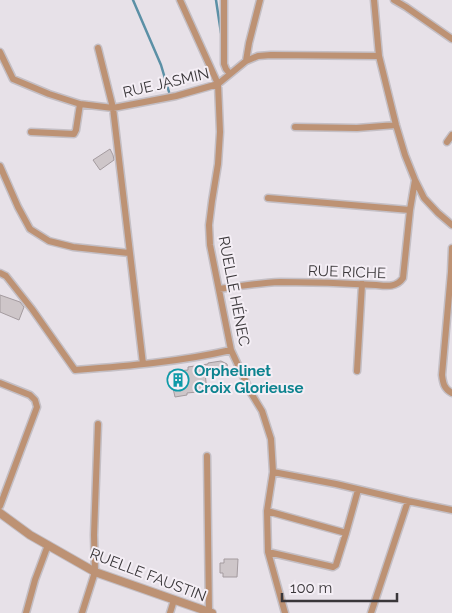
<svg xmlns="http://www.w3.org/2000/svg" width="452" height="613" font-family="Raleway,sans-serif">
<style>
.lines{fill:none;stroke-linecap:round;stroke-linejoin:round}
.stream{stroke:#5b90a6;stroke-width:2.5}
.building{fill:#cec6c9;stroke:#a49b9f}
.minor-casing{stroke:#c4bfc5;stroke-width:9}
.tertiary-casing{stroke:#c4bfc5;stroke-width:10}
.minor{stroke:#bd9274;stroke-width:6}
.tertiary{stroke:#bd9274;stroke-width:8}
.labels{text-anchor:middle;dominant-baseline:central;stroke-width:4;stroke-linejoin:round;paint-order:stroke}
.street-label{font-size:15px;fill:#3a373a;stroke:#f4eef5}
.culture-label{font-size:15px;font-weight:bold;fill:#0d838f;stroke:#f4eef5;text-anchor:start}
</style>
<rect width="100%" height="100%" fill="#e7e1e8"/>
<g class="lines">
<path class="stream" d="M 133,0 L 161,65 L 169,92
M 216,0 L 221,33"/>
</g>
<path class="building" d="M 110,149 L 113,155 L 114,160 L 100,170 L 93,160 Z
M 0,295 L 20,302 L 24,307 L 19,320 L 0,312 Z
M 221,361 L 227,364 L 228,370 L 205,373 L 207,391 L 187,393 L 187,395 L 175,397 L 173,388 L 171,388 L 169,372 L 188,370 L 188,367 L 208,364 L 208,363 Z
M 224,559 L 238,559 L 237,577 L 223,577 L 223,573 L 220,573 L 220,563 L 224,563 Z"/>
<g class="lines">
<g class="minor-casing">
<path id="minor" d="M 180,0 L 218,84 L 220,132 L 218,164 L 212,201 L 209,225 L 210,245 L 231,350 L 251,393 L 262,411 L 271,439 L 273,472 L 267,511 L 268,552 L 285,613
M 224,0 L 224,64 L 226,69 L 230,74
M 374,0 L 379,56 L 396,125 L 405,155 L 415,180 L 424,198 L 438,213 L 452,225
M 394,0 L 406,7 L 452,39
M 98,48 L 113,108 L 143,364
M 0,52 L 13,79 L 49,94 L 80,104 L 113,108 L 176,96 L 218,84 L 246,61 L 258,56 L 271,55 L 379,56
M 246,61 L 249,43 L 260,0
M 295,127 L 357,128 L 396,125
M 31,132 L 74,134 L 76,130 L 80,104
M 447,142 L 452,135
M 0,166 L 18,207 L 30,229 L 49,241 L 73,247 L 129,253
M 268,198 L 410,210
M 452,248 L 451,272 L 442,375 C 443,383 444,389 452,393
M 0,273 L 6,276 L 32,309 L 75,370 C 127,366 179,362 231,350
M 219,289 C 239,286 259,283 280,282 C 311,282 344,283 376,285 C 386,286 396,288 403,278 L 410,210 L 415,180
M 357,371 L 362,284
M 0,383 L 30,395 L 35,400 L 37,407 L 0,506
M 207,456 L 209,612
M 273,472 L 336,484 L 408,501 L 452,510
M 267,511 L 346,533 L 358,490
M 268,552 L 333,567 L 336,565 L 346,533
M 26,613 L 35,580 L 48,545
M 82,613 L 95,572 L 94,535 L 98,424
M 170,613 L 174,600
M 371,613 L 408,501"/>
</g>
<g class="tertiary-casing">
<path id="tertiary" d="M 0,513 L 30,535 L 95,572 L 212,613"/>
</g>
<use href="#minor" class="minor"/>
<use href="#tertiary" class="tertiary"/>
</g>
<defs>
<g id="building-ring" transform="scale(1.125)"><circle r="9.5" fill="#f4eef5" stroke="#0f9aa8" stroke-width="1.5"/><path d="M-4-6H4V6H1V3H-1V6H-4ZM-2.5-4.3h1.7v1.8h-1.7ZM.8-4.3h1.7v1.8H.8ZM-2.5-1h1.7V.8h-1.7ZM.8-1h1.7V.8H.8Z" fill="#0f9aa8"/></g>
</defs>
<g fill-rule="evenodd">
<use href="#building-ring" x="178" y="380"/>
</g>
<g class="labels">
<g class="street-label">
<text transform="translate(166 83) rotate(-13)">RUE JASMIN</text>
<text transform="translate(347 272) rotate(2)">RUE RICHE</text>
<text transform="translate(234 291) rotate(79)">RUELLE HÉNEC</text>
<text transform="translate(148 575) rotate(21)">RUELLE FAUSTIN</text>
</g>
<g class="culture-label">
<text x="194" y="371">Orphelinet<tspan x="194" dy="17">Croix Glorieuse</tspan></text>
</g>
</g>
<path d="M282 593v8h115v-8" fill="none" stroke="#3a373a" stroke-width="2.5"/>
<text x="290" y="593" font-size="15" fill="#3a373a" stroke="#f4eef5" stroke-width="4" paint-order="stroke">100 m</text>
</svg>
